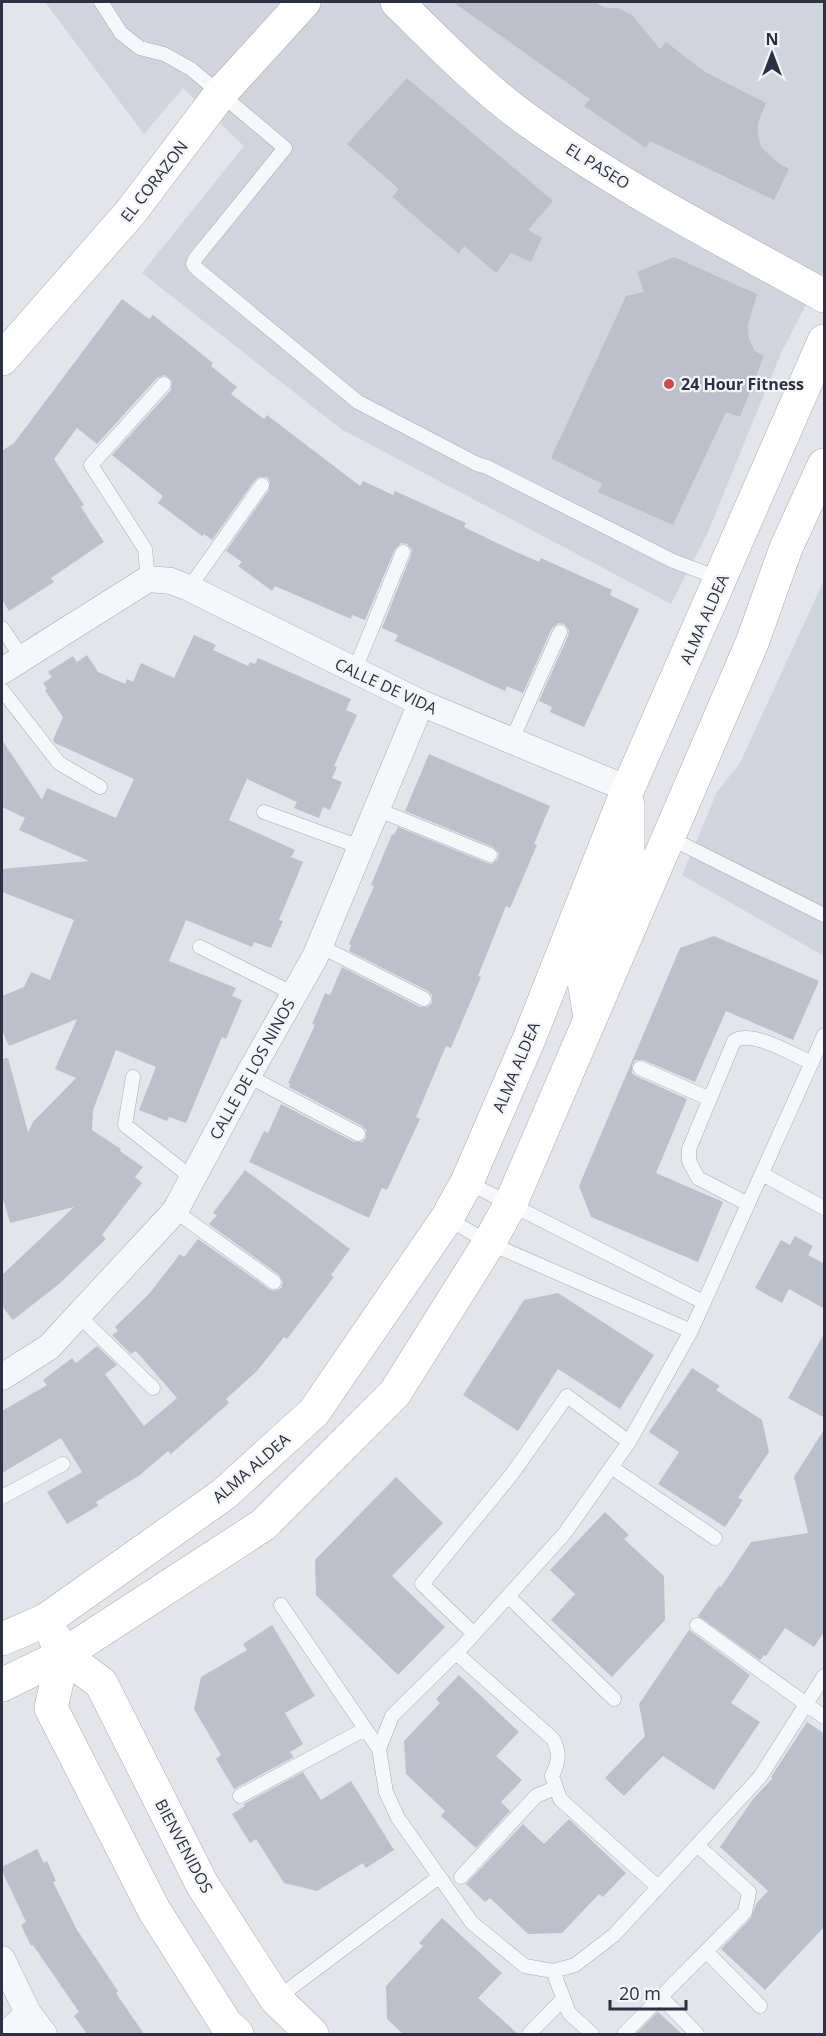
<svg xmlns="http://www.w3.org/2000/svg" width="826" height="2036" font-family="'Open Sans',sans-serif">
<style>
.built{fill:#d1d4dd}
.building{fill:#bdc0cb}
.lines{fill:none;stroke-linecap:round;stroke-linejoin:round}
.lane-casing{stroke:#a8abb6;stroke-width:15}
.street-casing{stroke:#a8abb6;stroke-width:27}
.secondary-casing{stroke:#a8abb6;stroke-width:34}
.lane{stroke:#f6f7f9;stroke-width:14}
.street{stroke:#f6f7f9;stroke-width:26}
.secondary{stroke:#fff;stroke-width:33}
.poi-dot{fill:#cf4949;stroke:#f3f5f8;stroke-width:2}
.labels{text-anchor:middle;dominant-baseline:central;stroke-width:4.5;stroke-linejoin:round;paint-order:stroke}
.street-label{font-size:16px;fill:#2b3044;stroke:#f3f5f8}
.poi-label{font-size:16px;font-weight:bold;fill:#2b3044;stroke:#f3f5f8;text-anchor:start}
</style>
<rect width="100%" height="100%" fill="#e3e5eb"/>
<path class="built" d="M 45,2 L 824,2 L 824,270 L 781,353 L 708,532 L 671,604 L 341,429 L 142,273 L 244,146 L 183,88 L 144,134 Z
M 824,580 L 824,956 L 682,875 L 717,792 L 740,763 Z"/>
<path class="building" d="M 453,2 L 595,2 L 605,8 L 618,8 L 633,16 L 660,49 L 666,42 L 705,72 L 766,103 L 758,123 L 758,134 L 761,147 L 777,162 L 789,169 L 774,200 L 650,141 L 646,148 L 584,106 L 590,99 Z
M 407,78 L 553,201 L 528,230 L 542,238 L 531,262 L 511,253 L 496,273 L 464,246 L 459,254 L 392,197 L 399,189 L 347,144 Z
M 674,257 L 757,294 L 748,325 L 749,339 L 755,351 L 764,356 L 740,417 L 726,412 L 673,525 L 598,492 L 602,484 L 551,458 L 626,296 L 644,292 L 637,272 Z
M 122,299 L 149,319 L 153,315 L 213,363 L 211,366 L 237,387 L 231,394 L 264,419 L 267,415 L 360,486 L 363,481 L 393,495 L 395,491 L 466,523 L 464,527 L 501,545 L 539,562 L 541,558 L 612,590 L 610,595 L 639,609 L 584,727 L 550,712 L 552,707 L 539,701 L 568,636 L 569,630 L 564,624 L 558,623 L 552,628 L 523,693 L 507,686 L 505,691 L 395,641 L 398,635 L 382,628 L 411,555 L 412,550 L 407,544 L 401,543 L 395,549 L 365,620 L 352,615 L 351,619 L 275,586 L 272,591 L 238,566 L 242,562 L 226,551 L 269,490 L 270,482 L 267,477 L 259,477 L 255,480 L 212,540 L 204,534 L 202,536 L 158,503 L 163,496 L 112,455 L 171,390 L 172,381 L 165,375 L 157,378 L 97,444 L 77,428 L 54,459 L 84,505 L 81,507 L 104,542 L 51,578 L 54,582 L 9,611 L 2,600 L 2,451 L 14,443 Z
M 194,635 L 216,645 L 213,650 L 248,666 L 250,662 L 255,664 L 258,658 L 351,699 L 346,710 L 357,715 L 334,766 L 337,767 L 332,778 L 342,782 L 330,810 L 323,807 L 319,818 L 294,808 L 297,802 L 247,779 L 229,820 L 295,850 L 291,857 L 303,862 L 279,920 L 283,921 L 271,948 L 254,942 L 252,947 L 186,920 L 169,961 L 236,988 L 232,996 L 242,1000 L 226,1039 L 222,1037 L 186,1123 L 169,1117 L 167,1121 L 139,1110 L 156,1067 L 116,1050 L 93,1110 L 92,1130 L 121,1149 L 120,1151 L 143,1167 L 135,1177 L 142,1183 L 102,1235 L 106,1239 L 59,1284 L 13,1320 L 2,1306 L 2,1275 L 74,1207 L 10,1223 L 4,1202 L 2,1200 L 2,1059 L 8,1058 L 28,1132 L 33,1122 L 76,1078 L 55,1069 L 77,1019 L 9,1046 L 2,1030 L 2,996 L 24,987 L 31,972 L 50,980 L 74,920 L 2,892 L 2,869 L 89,861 L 19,830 L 25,818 L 2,807 L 2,740 L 42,800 L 47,788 L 116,818 L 134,779 L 55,743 L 53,740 L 63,717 L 45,690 L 47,689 L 43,683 L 52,677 L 48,672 L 73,656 L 77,662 L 87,655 L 98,672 L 125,684 L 127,679 L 133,682 L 141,663 L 174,678 Z
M 429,754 L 550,806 L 534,844 L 537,845 L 510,908 L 506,906 L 478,976 L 481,977 L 464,1017 L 451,1048 L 446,1046 L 416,1117 L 420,1119 L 387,1190 L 382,1188 L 369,1218 L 249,1162 L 264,1131 L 268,1133 L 281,1104 L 354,1142 L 362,1142 L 366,1138 L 366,1130 L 362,1126 L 289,1087 L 290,1084 L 288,1083 L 315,1025 L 312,1024 L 325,993 L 330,995 L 342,967 L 420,1007 L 428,1007 L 432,1003 L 432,995 L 428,991 L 349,951 L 351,945 L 349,944 L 374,886 L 371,885 L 392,834 L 394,835 L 398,827 L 487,863 L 492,864 L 498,859 L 499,853 L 493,847 L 405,811 Z
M 714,936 L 819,981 L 793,1040 L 726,1011 L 695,1082 L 643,1060 L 635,1060 L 632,1065 L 632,1073 L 636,1076 L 687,1099 L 656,1173 L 723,1202 L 698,1262 L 591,1217 L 579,1186 L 680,948 Z
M 245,1170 L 350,1249 L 331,1275 L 334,1277 L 287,1339 L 284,1337 L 257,1371 L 226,1399 L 229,1403 L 171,1454 L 168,1451 L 140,1475 L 96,1502 L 98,1506 L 67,1524 L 47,1492 L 82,1472 L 61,1438 L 2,1473 L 2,1411 L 47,1385 L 43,1380 L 72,1358 L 76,1363 L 97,1346 L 117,1365 L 105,1374 L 144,1426 L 177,1398 L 136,1351 L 131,1354 L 112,1335 L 118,1331 L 115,1327 L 149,1294 L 180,1254 L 184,1257 L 198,1239 L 269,1289 L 274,1291 L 281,1288 L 283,1282 L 279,1275 L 209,1224 L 217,1215 L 213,1213 Z
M 795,1236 L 813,1246 L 808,1255 L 825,1264 L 825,1309 L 789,1289 L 782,1303 L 755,1288 L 781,1240 L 790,1245 Z
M 558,1293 L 654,1355 L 620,1409 L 558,1369 L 518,1431 L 463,1395 L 524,1300 Z
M 825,1332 L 825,1418 L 788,1398 Z
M 692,1368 L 720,1386 L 716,1390 L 762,1420 L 769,1452 L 738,1498 L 743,1500 L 725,1527 L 658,1484 L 679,1452 L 649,1432 Z
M 825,1428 L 825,1631 L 814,1647 L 785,1628 L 766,1656 L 764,1655 L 760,1660 L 698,1616 L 719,1586 L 721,1587 L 751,1542 L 808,1533 L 794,1477 Z
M 396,1477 L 443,1523 L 392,1576 L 445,1627 L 398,1675 L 316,1595 L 315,1560 Z
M 605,1512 L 629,1535 L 624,1539 L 664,1576 L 665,1620 L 612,1677 L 551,1620 L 575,1594 L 550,1570 Z
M 272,1625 L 315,1696 L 285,1713 L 303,1744 L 290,1752 L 294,1757 L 234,1789 L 216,1759 L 221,1755 L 194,1709 L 201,1677 L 247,1650 L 243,1644 Z
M 689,1630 L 750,1675 L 731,1703 L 760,1722 L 714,1790 L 663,1756 L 624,1796 L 605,1778 L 645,1736 L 639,1704 Z
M 459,1675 L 519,1732 L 496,1756 L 522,1780 L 501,1802 L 510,1811 L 476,1848 L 441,1816 L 445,1811 L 406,1774 L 404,1741 L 440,1703 L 436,1699 Z
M 807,1722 L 825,1734 L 825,1926 L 765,1990 L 721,1949 L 751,1918 L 756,1904 L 768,1891 L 720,1847 L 753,1799 L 773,1778 L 771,1777 Z
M 303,1772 L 321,1800 L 351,1781 L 394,1850 L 366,1868 L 363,1863 L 317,1891 L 284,1883 L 256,1839 L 250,1843 L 232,1814 L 245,1806 L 244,1804 Z
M 569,1819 L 626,1873 L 603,1897 L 599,1894 L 562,1933 L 528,1934 L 490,1898 L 485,1902 L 466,1884 L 523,1824 L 544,1844 Z
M 37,1849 L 44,1863 L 47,1861 L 56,1881 L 53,1882 L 77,1930 L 118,1991 L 116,1993 L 144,2034 L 87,2034 L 74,2016 L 79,2012 L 33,1945 L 31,1946 L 21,1925 L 26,1922 L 2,1871 L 2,1867 Z
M 442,1918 L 502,1973 L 478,1998 L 518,2034 L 403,2034 L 387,2019 L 386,1986 L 423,1946 L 419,1943 Z
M 658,2012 L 682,2034 L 636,2034 Z"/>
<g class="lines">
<g class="lane-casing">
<path id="lane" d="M 101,2 L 121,33 L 140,48 L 164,54 L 191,69 L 285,148 L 195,259 L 193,264 L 196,268 L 358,402 L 477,464 L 487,467 L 673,561 L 721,579
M 148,579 L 145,549 L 91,465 L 164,384
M 189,588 L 262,485
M 2,628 L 22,658
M 354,672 L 403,552
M 2,690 L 59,763 L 100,787
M 511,742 L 560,632
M 376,809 L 490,855
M 264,812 L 360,847
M 668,837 L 824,915
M 320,946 L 424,999
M 200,947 L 294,994
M 640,1068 L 710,1099
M 248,1076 L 358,1134
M 133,1077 L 125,1125 L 192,1178
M 762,1174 L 824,1208
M 467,1182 L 703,1302
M 748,1204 L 698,1178 L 689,1161 L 689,1149 L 734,1041 C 752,1029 793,1055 812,1063
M 175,1211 L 274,1282
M 447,1218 L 489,1243 L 691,1331
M 78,1315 L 153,1388
M 611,1467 L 715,1538
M 2,1497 L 63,1464
M 508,1596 L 614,1699
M 281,1605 L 379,1749 L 386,1792 L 398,1818 L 472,1923 L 525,1966 L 553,1971 L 575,1965 L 614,1935 L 760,1777 L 824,1676
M 697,1625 L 824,1717
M 474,1634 L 422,1584 L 512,1474 L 567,1396 L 629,1442
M 456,1653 L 553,1739 C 560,1753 559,1762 552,1776 L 560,1799 L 658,1887
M 379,1749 L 392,1716 L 464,1645 L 565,1533 L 629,1442 L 691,1331 L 824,1035
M 240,1796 L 365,1729
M 461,1877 L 536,1796 L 555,1788
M 706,1951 L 760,2006
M 553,1971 L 569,2013 L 592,2034
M 661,1997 L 697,2034
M 276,1999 L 439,1877
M 529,2034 L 563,1999
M 624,2034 L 745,1912 L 749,1892 L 697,1845"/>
</g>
<g class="street-casing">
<path id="street" d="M 2,671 L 148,579 L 171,581 L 189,588 L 421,703 L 628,789
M 2,1377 L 49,1347 L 175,1211 L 241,1088 L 315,957 L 421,703
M 2,1959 L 28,2013 L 44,2034
M 7,2034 L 28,2013"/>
</g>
<g class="secondary-casing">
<path id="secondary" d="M 397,2 C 440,44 483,89 533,124 C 625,190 726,241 824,296
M 2,359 L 130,213 L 221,93 L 304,2
M 590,1018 L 584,981 L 587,959 L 628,853 L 628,805
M 55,1638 L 63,1655 L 101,1683 L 202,1884 L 276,1999 L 312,2034
M 2,1639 L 46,1620 L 224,1494 L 314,1412 L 447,1218 L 467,1182 L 529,1039 L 628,789 L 824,341
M 63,1655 L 51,1708 L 154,1910 L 226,2024 L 237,2034
M 2,1685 L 63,1655 L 263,1525 L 395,1393 L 489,1243 L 511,1203 L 752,643 L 786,548 L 824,465"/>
</g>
<use href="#lane" class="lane"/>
<use href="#street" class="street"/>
<use href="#secondary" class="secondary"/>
</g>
<circle class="poi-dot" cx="669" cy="384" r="6"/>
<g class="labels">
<g class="street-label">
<text transform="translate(598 166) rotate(32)">EL PASEO</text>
<text transform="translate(154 181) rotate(-52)">EL CORAZON</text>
<text transform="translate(704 619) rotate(-66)">ALMA ALDEA</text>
<text transform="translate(386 686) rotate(25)">CALLE DE VIDA</text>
<text transform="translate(516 1067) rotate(-67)">ALMA ALDEA</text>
<text transform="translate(252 1069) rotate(-61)">CALLE DE LOS NINOS</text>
<text transform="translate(251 1468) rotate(-41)">ALMA ALDEA</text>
<text transform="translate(184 1846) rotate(62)">BIENVENIDOS</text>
</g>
<g class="poi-label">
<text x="681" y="384">24 Hour Fitness</text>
</g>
</g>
<rect width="826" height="2036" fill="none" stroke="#2b3044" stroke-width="6"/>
<g transform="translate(772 54)" stroke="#f3f5f8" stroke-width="4.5" paint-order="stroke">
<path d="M0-4.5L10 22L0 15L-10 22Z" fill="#2b3044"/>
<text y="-9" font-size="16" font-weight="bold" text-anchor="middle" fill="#2b3044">N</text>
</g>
<path d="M610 2000v9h76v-9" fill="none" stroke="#2b3044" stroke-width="3"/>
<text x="619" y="2000" font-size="18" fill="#2b3044" stroke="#f3f5f8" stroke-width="4.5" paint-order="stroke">20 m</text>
</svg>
